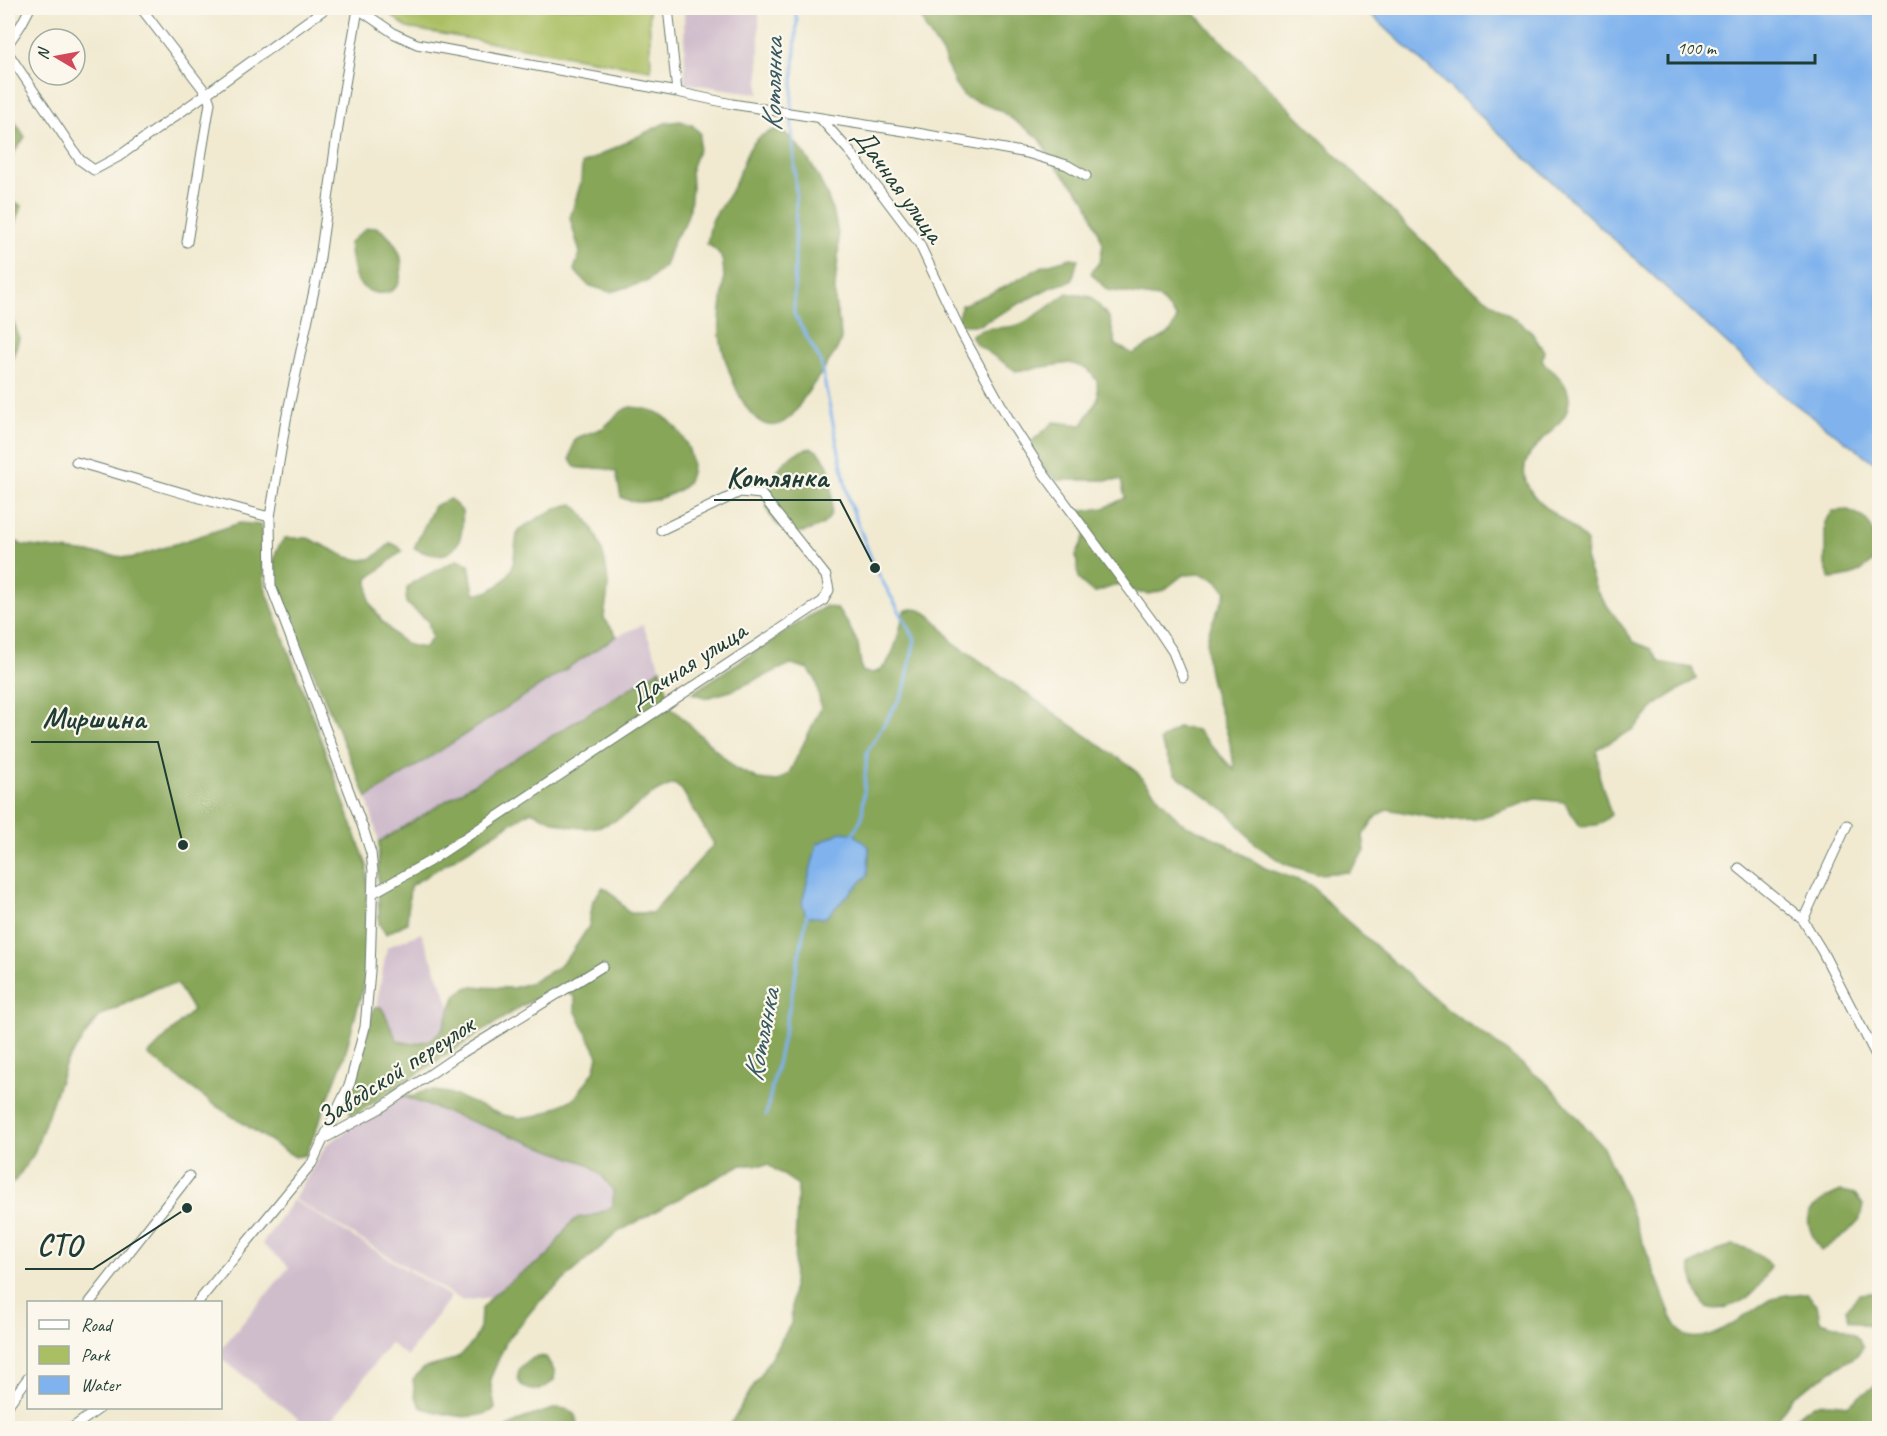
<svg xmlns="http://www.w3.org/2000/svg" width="1887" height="1436" font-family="Caveat,sans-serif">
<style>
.industrial{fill:#d0bdcc}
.green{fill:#aabf63;stroke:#647e4c;stroke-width:1.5}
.forest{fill:#87a659;stroke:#537246;stroke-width:1.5;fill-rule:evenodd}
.water{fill:#80b3ed;stroke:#507890;stroke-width:1.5}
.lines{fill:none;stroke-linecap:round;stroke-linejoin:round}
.stream{stroke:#80b3ed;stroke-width:3}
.minor-casing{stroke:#687a6b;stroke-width:11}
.minor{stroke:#fff;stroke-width:9}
.labels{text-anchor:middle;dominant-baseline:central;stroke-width:4.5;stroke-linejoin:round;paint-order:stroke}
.street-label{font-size:28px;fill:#1f3d34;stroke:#fbf7ec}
.water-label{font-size:30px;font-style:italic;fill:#375a62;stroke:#fbf7ec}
.leader{fill:none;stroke:#1f3d34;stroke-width:2}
.callout-dot{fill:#1f3d34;stroke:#fbf7ec;stroke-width:2}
.callout-label{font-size:30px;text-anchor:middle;font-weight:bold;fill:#1f3d34;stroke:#fbf7ec;stroke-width:4.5;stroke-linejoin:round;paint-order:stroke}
</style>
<rect width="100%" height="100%" fill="#fbf7ec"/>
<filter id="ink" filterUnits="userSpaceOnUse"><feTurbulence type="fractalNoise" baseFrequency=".0167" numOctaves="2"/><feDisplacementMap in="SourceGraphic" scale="12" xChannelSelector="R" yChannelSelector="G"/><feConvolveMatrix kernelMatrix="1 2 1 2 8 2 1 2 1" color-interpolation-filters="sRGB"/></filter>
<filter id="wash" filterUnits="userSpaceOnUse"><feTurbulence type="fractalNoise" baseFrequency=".008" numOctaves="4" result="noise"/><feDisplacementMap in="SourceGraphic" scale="24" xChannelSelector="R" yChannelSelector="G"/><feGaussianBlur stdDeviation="1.35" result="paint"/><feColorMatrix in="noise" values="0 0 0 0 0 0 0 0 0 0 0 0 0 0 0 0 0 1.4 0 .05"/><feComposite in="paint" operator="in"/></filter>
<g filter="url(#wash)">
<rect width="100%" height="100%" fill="#f1ead1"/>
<path class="industrial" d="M 684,8 L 759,8 L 759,94 L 685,83 Z
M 643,625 L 661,669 L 379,842 L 367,798 L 617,636 Z
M 421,933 L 462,1036 L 364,1073 L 387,947 Z
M 402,1096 L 588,1164 L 603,1177 L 613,1190 L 613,1207 L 594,1215 L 577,1218 L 547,1257 L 517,1276 L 491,1297 L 463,1301 L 294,1199 L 327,1144 Z
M 293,1200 L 451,1297 L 407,1356 L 390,1343 L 326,1428 L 310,1428 L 221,1358 L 221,1349 L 289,1267 L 262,1244 Z"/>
<path class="green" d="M 383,8 L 649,8 L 651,70 L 407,28 Z"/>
<path class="forest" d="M 917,8 L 1189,8 L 1406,225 L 1470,287 L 1530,330 L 1544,351 L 1542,361 C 1549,368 1560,376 1565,385 C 1588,430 1504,442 1529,488 C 1541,510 1571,521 1587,542 L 1586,561 L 1597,592 L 1634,642 L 1651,649 L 1659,662 L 1692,668 L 1696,679 L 1657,704 L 1634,729 L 1597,749 L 1599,775 L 1611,815 L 1598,825 L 1580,826 L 1564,802 L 1536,799 L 1476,819 L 1444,820 L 1387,809 L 1375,818 L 1363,835 L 1365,851 L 1349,872 L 1317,874 L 1285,864 L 1256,845 L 1229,813 L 1175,774 L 1160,741 L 1178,727 L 1197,730 L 1234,770 C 1232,724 1200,682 1208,635 C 1211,621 1221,606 1226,592 L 1217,580 L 1201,574 L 1183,575 L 1164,590 L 1149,594 L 1134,592 L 1122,583 L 1094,593 L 1079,580 L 1076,555 L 1086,533 L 1075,512 L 1104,508 L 1125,498 L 1121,480 L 1057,480 L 1032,461 L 1027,452 L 1031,442 L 1054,422 L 1082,425 L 1098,399 L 1097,381 L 1088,369 L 1070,363 L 1016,371 L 976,344 L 971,335 C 985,325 1002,330 1018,325 C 1036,318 1051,304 1067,293 L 1091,297 L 1109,317 L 1116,345 L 1133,354 L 1170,333 L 1177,318 L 1159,298 L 1107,290 L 1091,273 L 1100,261 L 1103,244 L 1086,200 L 1055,165 L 1039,138 L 999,110 L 965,97 L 955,85 L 943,55 L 926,29 Z
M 8,111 L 25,137 L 8,161 Z
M 680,121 L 692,125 L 700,133 L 699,148 L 691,169 L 692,187 L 690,208 L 684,226 L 674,239 L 665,266 L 646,282 L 610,292 L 588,285 L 574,270 L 580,253 L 570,218 L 581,182 L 582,164 L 665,123 Z
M 778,129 C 808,145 833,201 838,234 C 841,255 834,276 835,298 C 835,311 841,325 841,338 C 841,343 838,347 836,351 C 826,366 816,381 805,396 C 800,403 796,413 789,418 C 752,451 726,367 721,342 C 716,317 727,290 723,265 C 722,254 716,249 707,244 C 709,237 709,228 712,221 C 717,210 727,200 732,189 C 746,163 744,137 778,129 Z
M 8,200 L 22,206 L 12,233 L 8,236 Z
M 376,227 C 392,236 405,254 401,273 C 400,278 400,283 397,286 C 386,299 364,293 357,280 C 351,269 351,255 349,243 L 367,228 Z
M 1071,258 L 1078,259 L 1072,281 L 1049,288 L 979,325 L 961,325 L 957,319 L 962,305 L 1003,288 L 1043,266 Z
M 8,306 L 19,338 L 8,372 Z
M 630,407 C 642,408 651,409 662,415 C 681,427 702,461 686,484 C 680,492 666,496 657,499 C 645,503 633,504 621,497 L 616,472 C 604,465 589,471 575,467 L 570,459 L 574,442 L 579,437 L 603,428 L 622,411 Z
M 812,448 C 830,458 832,477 832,496 C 832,503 833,512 829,518 C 825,525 817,528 810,530 C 804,532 798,534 792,532 C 741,516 776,451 812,448 Z
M 450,499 L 462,511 C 465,547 450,566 414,548 L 434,506 Z
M 573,504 C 595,522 607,557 608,585 C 608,595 605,607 604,618 L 617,636 L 367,798 L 273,577 C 273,562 274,550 285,538 L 308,538 L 347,557 L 362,560 L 373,558 L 391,543 L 399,547 L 402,551 L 368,579 L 369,601 L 381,620 L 397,637 L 408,645 L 424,648 L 432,638 L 428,621 L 406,603 L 407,588 L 413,582 L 459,559 L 469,565 L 474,593 C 489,596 506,581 512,568 C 515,560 515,541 518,530 C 534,521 556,506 573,504 Z
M 1848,510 C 1877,521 1873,532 1875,559 C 1860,575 1851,577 1830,579 L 1825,565 L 1825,522 L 1833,511 Z
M 240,523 L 261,525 L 265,587 L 367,866 L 366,976 L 344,1058 L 306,1155 L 295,1157 L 213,1104 L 148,1055 L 193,1010 L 177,984 L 159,987 L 98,1017 L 66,1063 L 34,1154 L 14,1182 L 8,1183 L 8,536 L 22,545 L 132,558 Z
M 826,606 L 837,609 L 848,624 L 858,644 L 862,671 C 892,684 899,630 904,611 C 926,602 941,627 953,642 L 1134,769 L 1180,822 L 1221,841 L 1265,868 L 1311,885 L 1336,911 L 1449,1011 L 1492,1040 L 1551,1087 L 1603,1147 L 1625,1196 L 1672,1318 C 1675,1323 1678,1330 1682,1333 C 1703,1351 1750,1310 1770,1300 C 1782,1294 1794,1294 1807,1294 L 1817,1304 L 1820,1321 C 1838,1326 1855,1328 1863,1347 L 1857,1355 L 1793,1396 L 1772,1428 L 728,1428 L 791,1324 L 798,1185 L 768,1165 L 740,1165 L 618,1232 L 537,1304 L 506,1342 L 490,1379 L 495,1409 C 474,1423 445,1414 422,1408 L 415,1396 L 413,1379 L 424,1368 L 444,1363 L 460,1356 L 473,1342 L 480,1328 L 481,1310 L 491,1297 L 517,1276 L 547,1257 L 568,1226 L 577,1218 L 594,1215 L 613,1207 L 613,1190 L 603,1177 L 588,1164 L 402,1096 L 414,1096 L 426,1090 L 449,1093 L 502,1115 L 520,1118 L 540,1115 L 575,1098 L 594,1071 L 598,1056 L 575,1010 L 575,997 L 562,990 L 548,993 L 523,1005 L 356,1114 L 350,1114 L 350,1100 L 374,1007 L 381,1007 C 388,1018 391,1030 398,1041 L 413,1044 L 430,1040 L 442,1030 L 456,995 L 468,987 L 513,988 L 532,982 L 558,967 L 572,952 L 589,926 L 593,900 L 603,887 C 617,894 618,903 630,913 L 652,913 L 714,844 L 682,790 L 674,784 C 653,790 641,804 623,816 C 590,838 563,826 531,811 L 410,886 L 407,923 L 386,934 L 379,924 L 378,872 L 379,842 L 661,669 L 671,707 L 735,768 L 758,779 L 777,781 L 789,773 L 821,708 L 816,680 L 808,669 L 791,664 L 731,691 L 706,698 L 692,693 L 814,613 ZM 869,847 L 868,875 L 825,917 Z
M 1841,1191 L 1855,1194 L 1863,1205 L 1860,1219 L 1848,1232 L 1821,1251 C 1800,1218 1804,1206 1841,1191 Z
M 1733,1245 C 1748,1248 1763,1253 1770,1267 C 1760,1287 1750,1301 1727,1307 C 1720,1309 1711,1311 1705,1305 C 1696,1296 1694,1278 1690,1266 L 1718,1250 Z
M 1879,1292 L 1879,1329 L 1849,1320 L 1846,1309 L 1860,1294 Z
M 538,1356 L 546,1357 L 555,1372 L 554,1380 C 531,1404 505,1379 525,1363 C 528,1360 534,1358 538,1356 Z
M 1879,1383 L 1879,1428 L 1789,1428 C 1804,1403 1820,1400 1847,1405 Z
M 556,1408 C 571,1408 578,1413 578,1428 L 506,1428 L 522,1419 Z"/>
<path class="water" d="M 1364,8 L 1879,8 L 1879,466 L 1780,393 Z
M 840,832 L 853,833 L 869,847 L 868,875 L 825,918 L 806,916 L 802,902 L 817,844 Z"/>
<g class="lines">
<path class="stream" d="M 794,8 L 797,19 L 791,113 L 796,194 L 794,314 L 820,360 L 849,501 L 875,568 L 915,639 L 904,692 L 867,752 L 862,817 L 852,836
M 766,1115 L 790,1004 L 807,914"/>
</g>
</g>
<g filter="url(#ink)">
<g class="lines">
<g class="minor-casing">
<path id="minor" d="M 141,8 L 207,94 L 210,103 L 187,242
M 357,8 L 395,34 L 417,44 L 677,92 L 732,104 L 917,133 L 1027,153 L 1067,165 L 1086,176
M 668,8 L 677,92
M 8,44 L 21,25 L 30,8
M 8,53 L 80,160 L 94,170 L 118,157 L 326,8
M 820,118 L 851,153 L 919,243 L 962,334 L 1011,423 L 1044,474 L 1153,622 L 1173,652 L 1183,677
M 76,462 C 141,480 205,501 270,517
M 1739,868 L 1803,920 L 1822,951 L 1880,1063
M 373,893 L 430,861 L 823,601 L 829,590 L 826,576 L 761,494 L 740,492 L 661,530
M 1803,920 L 1847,825
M 325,1138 L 379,1109 L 457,1056 L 603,966
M 90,1302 L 189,1176
M 198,1302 L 312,1163 L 350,1083 L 365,1027 L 370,971 L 373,871 L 371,853 L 362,825 L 271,586 L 270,517 L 286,420 L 318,272 L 340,113 L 358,9
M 8,1405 L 28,1378
M 72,1428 L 100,1408"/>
</g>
<use href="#minor" class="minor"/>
</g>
</g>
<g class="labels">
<g class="street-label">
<text transform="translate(899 185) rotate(54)">Дачная улица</text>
<text transform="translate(687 664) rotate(-33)">Дачная улица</text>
<text transform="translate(395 1071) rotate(-33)">Заводской переулок</text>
</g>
<g class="water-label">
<text transform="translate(772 85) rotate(-89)">Котлянка</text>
<text transform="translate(761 1035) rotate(-79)">Котлянка</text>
</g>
</g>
<path class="leader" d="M875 568L840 500H714M183 845L158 742H31M187 1208L93 1269H25"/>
<g class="callout-dot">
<circle cx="875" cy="568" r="6"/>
<circle cx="183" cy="845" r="6"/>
<circle cx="187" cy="1208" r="6"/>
</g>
<g class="callout-label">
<text x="777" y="487">Котлянка</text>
<text x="94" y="728">Миршина</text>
<text x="59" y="1255">СТО</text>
</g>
<rect width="1887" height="1436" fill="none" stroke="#fbf7ec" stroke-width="30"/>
<rect x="27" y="1301" width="195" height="108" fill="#fbf7ec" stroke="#a3ada2" stroke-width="1.5"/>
<rect x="39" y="1320" width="30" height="9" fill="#ffffff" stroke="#a3ada2" stroke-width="1.5"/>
<text x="81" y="1331" font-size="18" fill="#1f3d34">Road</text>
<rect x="39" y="1346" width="30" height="18" fill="#aabf63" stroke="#a3ada2" stroke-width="1.5"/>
<text x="81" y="1361" font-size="18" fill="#1f3d34">Park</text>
<rect x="39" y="1376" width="30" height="18" fill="#80b3ed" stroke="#a3ada2" stroke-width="1.5"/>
<text x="81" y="1391" font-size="18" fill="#1f3d34">Water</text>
<g transform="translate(57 57) rotate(280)"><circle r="28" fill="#fbf7ec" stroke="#a3ada2" stroke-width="1.5"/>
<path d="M0-4.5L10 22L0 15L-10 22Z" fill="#d1495b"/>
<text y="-9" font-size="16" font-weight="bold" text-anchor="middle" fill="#1f3d34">N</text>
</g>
<path d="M1668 54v9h147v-9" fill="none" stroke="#1f3d34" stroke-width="3"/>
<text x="1677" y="54" font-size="18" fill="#1f3d34" stroke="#fbf7ec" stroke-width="4.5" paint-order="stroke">100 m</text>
</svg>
